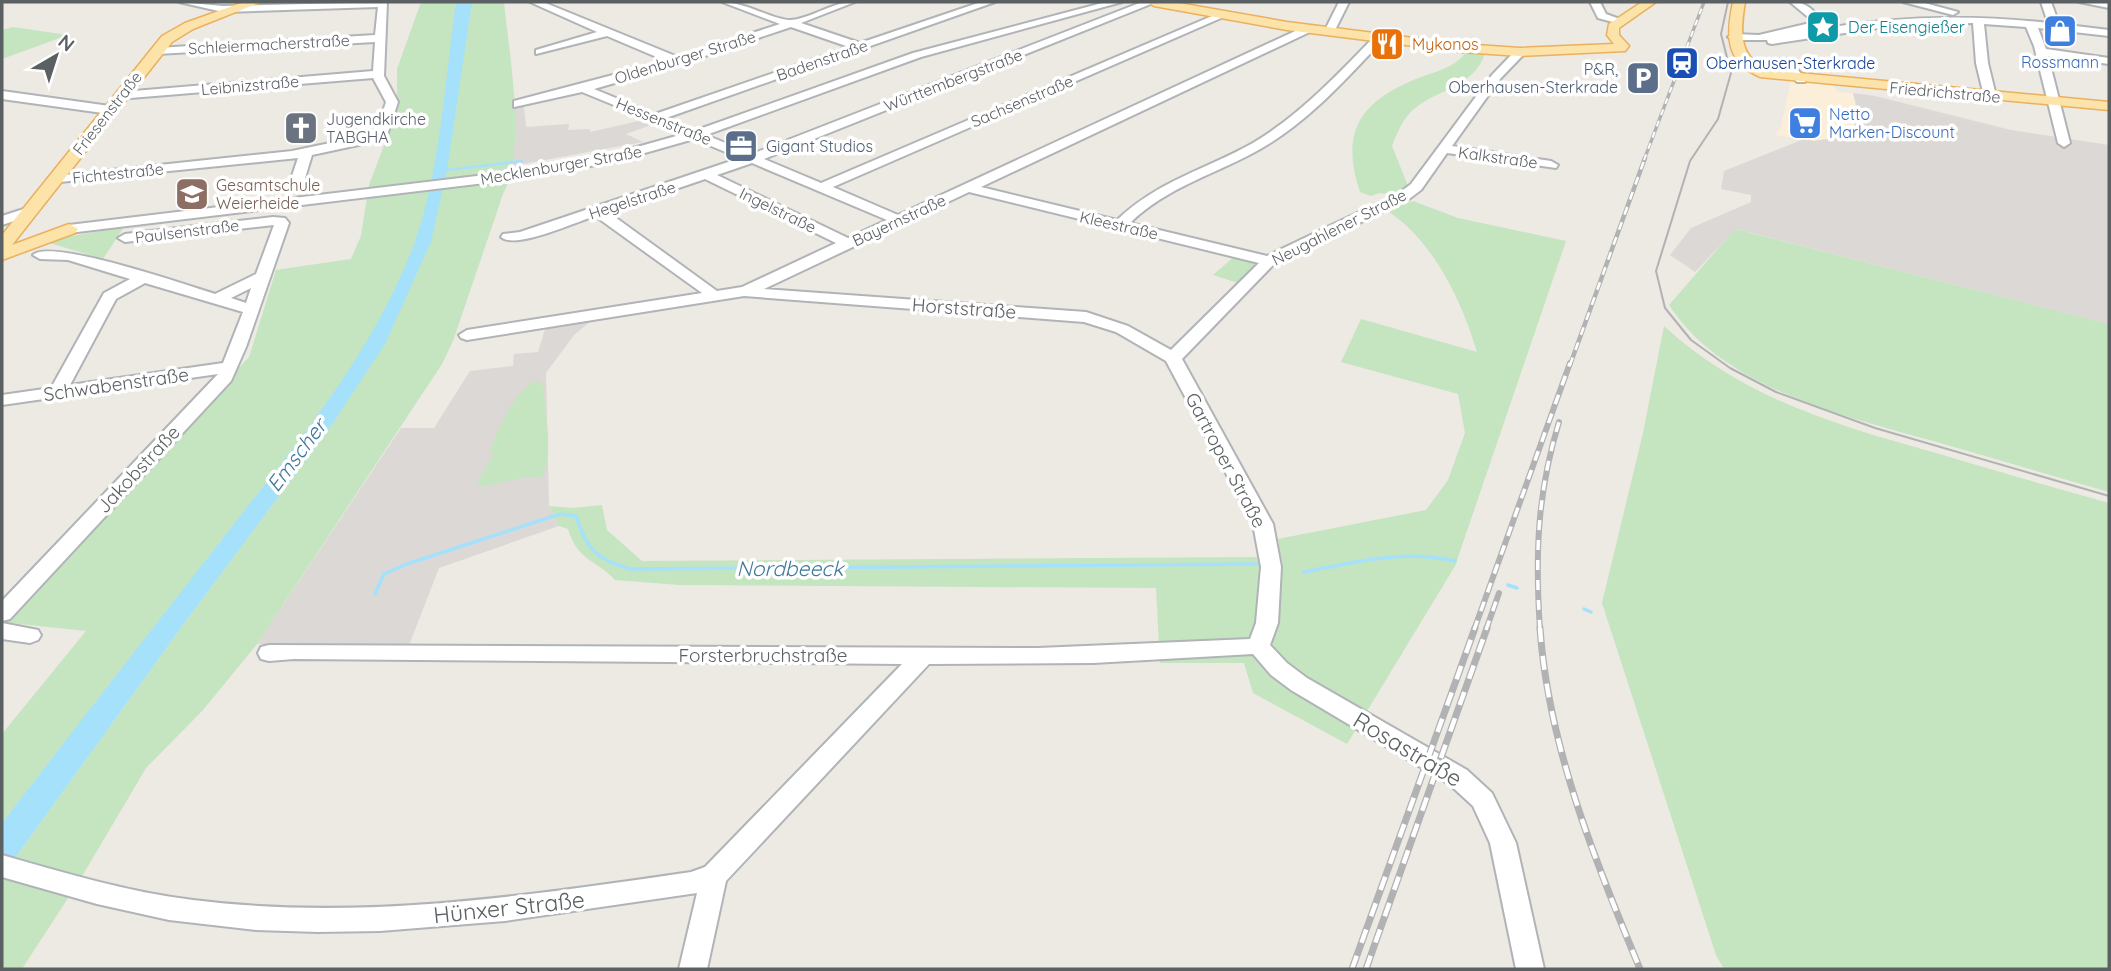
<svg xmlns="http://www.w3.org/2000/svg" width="2111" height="971" font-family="Quicksand,sans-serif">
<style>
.commercial{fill:#fcefd9}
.industrial{fill:#dcd8d5}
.green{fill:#c5e4c0}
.water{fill:#a5e1fb}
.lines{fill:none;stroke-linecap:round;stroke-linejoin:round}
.stream-far1{stroke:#a5e1fb;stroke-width:2.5}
.stream{stroke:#a5e1fb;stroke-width:3.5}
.minor-casing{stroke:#b0b4b7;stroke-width:4}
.major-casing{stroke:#ebb05e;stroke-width:3}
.minor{fill:#fff;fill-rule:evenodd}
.major{fill:#fbe3a9;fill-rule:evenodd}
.tram{stroke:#b1b2b3;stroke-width:2}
.rail-far3-casing{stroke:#b1b2b3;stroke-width:3.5}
.rail-far2-casing{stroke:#b1b2b3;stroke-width:4.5}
.rail-far1-casing{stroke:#b1b2b3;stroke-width:6}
.rail-casing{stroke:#b1b2b3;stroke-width:7}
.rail-far3{stroke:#fff;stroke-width:2;stroke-dasharray:6;stroke-linecap:butt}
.rail-far2{stroke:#fff;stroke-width:2.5;stroke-dasharray:8;stroke-linecap:butt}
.rail-far1{stroke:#fff;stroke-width:3.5;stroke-dasharray:10;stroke-linecap:butt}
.rail{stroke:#fff;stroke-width:4.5;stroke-dasharray:14;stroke-linecap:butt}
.labels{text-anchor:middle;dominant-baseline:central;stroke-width:7;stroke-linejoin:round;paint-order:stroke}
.far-culture-label{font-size:16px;fill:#0d838f;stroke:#fff;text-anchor:start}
.far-street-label{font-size:16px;fill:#5b6063;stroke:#fff}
.far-food-label{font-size:16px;fill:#c56008;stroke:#fff;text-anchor:start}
.far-shop-label{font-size:16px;fill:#366cbe;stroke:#fff}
.far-transit-label{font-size:16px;fill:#164399;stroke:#fff;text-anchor:start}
.far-service-label{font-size:16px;fill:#4e5e75;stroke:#fff;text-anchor:end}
.far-worship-label{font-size:16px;fill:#5b616d;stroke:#fff;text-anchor:start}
.far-education-label{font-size:16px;fill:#785e54;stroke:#fff;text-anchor:start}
.street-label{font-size:19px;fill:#5b6063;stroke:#fff}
.water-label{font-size:21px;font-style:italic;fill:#3d789b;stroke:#fff}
.near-street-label{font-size:23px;fill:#5b6063;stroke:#fff}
</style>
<rect width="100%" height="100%" fill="#ede9e3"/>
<path class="commercial" d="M 1791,80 L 1833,85 L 1838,92 L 1853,93 L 1856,105 L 1854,135 L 1814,141 L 1775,135 L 1781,127 Z"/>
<path class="industrial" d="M 1853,93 L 1875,96 L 2011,130 L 2109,145 L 2109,324 L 1736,229 L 1695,272 L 1670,255 L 1691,228 L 1751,202 L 1751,195 L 1721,189 L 1724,171 L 1804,139 L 1814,141 L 1854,135 L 1856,105 Z
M 524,106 L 526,127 L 569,124 L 568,130 L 590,129 L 590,132 L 643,120 L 654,124 L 626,134 L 643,142 L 512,166 L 515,131 L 513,108 Z
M 590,322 L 574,335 L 546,373 L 549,506 L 559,526 L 439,568 L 408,648 L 257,644 L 401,428 L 434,428 L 470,371 L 513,366 L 514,354 L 538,352 L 546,326 Z"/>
<path class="green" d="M 421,2 L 504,2 C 509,54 527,149 503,194 L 453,341 L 442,364 L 257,644 L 203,710 L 146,768 L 81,878 L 22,969 L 2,969 L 2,876 L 183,625 L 331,426 L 365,348 L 312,424 L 2,823 L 2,734 L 86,631 L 2,622 L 103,516 L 249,357 L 276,270 L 351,259 L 361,236 L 369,185 L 386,140 L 397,94 L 397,69 Z
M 13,27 L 68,35 L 2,59 L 2,30 Z
M 1467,51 L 1485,53 C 1475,87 1437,89 1414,109 C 1403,118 1397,133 1392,146 L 1408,186 C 1391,202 1388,188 1371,196 L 1360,192 C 1339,129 1362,100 1421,77 C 1438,71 1456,67 1467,51 Z
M 1413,201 L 1458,218 L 1566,241 L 1455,566 L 1347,744 L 1253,693 L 1244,663 L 1160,663 L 1156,588 L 680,585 L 615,580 C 596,559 578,562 568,529 L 559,526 L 549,506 L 573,508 L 602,505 L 607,530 L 642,561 L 1261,557 L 1259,587 L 1282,585 L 1278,539 L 1426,510 L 1448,480 L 1465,433 L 1458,394 L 1341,362 L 1361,319 L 1477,352 C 1461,299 1433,240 1386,210 Z
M 124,227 L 103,259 L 43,241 Z
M 1735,229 L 2109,324 L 2109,492 C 2053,476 1996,459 1940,443 C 1849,417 1724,390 1669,305 Z
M 1236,255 L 1259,264 L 1241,284 L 1213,275 Z
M 1664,326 C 1742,398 1836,425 1936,453 C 1993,470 2051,487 2109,503 L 2109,969 L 1724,969 L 1716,955 L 1602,603 L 1643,433 Z
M 540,381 L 543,386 C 545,414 554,451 542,477 L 521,478 L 482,487 L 477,483 L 493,454 L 490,449 C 499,430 516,383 540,381 Z"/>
<path class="water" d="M 456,2 L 472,2 L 447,170 L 431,242 L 385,344 L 331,426 L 183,625 L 2,876 L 2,823 C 75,728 149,633 223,538 C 295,445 370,358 413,247 C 440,176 445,77 456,2 Z"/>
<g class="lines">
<path class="stream-far1" d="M 447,170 L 522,161"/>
<path class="stream" d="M 1304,572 C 1354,562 1404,549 1455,561
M 1508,585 L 1517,588
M 375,594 L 384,574 L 407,564 L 560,514 L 576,516 C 587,550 596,559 630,569 L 1256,564
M 1584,609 L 1591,612"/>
<g class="minor-casing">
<path id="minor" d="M 179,2 L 223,6 L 387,2 L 384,76 L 398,102 L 387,135 L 377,141 L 312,155 L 302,188 L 295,192 L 288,188 L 298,158 L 50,183 L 48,180 L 55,176 L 292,151 L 368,135 L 377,130 L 386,102 L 373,78 L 118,99 L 116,96 L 122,92 L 373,71 L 375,42 L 157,54 L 151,51 L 157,48 L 375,35 L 378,7 L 223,12 Z
M 530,2 L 543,2 L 678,57 L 780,24 L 722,2 C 746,2 775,21 791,20 C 813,18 831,2 855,2 L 801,23 L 860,43 L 981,2 L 995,2 L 666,118 L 671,122 L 665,126 L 582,92 L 514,107 L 514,101 L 666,61 L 607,36 L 536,54 L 536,50 L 597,32 ZM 791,27 L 849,47 L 655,114 L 594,89 L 690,61 Z
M 1106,2 L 1122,2 L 921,57 L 706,135 L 752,154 L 1142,2 L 1156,2 L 764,159 L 821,183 L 1219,13 L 1228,15 L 833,187 L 898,215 L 1304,27 L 1312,27 L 1312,31 L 981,187 L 1117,220 C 1159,180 1205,170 1253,143 C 1300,115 1338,74 1375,36 L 1383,36 L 1383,40 C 1346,79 1309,121 1262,148 C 1217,174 1168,186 1130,223 L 1267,256 L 1399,193 L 1411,184 L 1492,75 L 1516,50 L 1524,50 L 1524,54 L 1500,79 L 1452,146 L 1551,161 L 1558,165 L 1556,168 L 1447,153 L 1421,190 L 1409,199 L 1274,264 L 1182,359 L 1273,524 L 1281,567 L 1278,623 L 1270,645 L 1287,663 L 1307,678 L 1467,770 L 1492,793 L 1516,843 L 1544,969 L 1516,969 L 1490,843 L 1473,806 L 1449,784 L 1291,690 L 1271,675 L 1253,654 L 1093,663 L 929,664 L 726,881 L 707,969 L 679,969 L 697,893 L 505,921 L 380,931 L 318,932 L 256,930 L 169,920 L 97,904 L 2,877 L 2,855 C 65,873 128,892 193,900 C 360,921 526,896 691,872 L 705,867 L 902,664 L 294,659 L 269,661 L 261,659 L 258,653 L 261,647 L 269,645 L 1038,648 L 1250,639 L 1256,623 L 1261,567 L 1253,524 L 1166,361 L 1116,332 L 1084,322 L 744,296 L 467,340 L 461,338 L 459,335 L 467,330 L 702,293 L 595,216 C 576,222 515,250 501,237 L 503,234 L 520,232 L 740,158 L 694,139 L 613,162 L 510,180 L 69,233 L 62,229 L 69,225 L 510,172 L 612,154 L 694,131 L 913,53 ZM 752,163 L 887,220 L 848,238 L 717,175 ZM 705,179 L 836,243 L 742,287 L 717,291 L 608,212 ZM 969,192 L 1259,263 L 1171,350 L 1128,326 L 1086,312 L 764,289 Z
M 1339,2 L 1349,2 L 1333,34 L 1325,34 L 1324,32 Z
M 1590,2 L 1600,2 L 1606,14 L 1625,21 L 1620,24 L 1598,18 Z
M 1790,2 C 1805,1 1816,10 1821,24 L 1815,30 C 1893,16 1969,14 2048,23 L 2041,2 L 2051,2 L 2059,24 L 2109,30 L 2109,36 L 2038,28 L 2046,49 L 2109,58 L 2109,64 L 2048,56 L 2070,143 L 2064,147 L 2058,143 L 2034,46 L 2026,27 L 1984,24 L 1988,63 L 1996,96 L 1990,100 L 1984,96 L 1976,63 L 1973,23 L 1898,25 L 1772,44 L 1768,43 L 1767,40 L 1733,40 L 1728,37 L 1733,34 L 1759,35 L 1810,23 L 1808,17 Z
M 1903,2 L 1921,2 L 1958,12 L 1953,15 Z
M 2079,2 L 2109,2 L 2109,8 Z
M 1780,59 L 1788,59 L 1805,78 L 1805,82 L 1797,82 L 1780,63 Z
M 2,91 L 110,106 L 116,110 L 110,114 L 2,99 Z
M 30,207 L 35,208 L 35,214 L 2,225 L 2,216 Z
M 273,217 L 285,218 L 289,223 L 246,347 L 231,381 L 10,619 L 2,621 L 2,601 L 218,374 L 2,405 L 2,395 L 51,388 L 104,293 L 130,279 L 68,260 L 40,259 L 33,255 C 50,238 187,285 215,294 L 256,274 L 274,225 L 125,242 L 118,238 L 125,234 ZM 145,283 L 243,312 L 223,363 L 70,385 L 116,299 ZM 251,288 L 246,303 L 231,298 Z
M 2,623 L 38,630 L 41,635 L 38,640 L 30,643 L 2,639 Z"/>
</g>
<g class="major-casing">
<path id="major" d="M 244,2 L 261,2 L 193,29 L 172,42 L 12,245 L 69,224 L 78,229 L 75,233 L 2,260 L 2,235 L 162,36 L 185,23 Z
M 1148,2 L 1173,2 L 1287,22 L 1461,44 L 1520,48 L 1614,44 L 1607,35 L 1609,24 L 1642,2 L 1656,2 L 1619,28 L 1619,35 L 1629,46 L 1625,51 L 1520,56 L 1461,52 L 1287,30 L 1154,6 Z
M 1733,2 L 1745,2 C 1740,31 1738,57 1768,70 L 2109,102 L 2109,110 L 1760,77 C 1725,61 1726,36 1733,2 Z"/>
</g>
<use href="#minor" class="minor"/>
<use href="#major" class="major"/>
<path class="tram" d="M 1728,2 L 1721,34 L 1731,73 L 1718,119 L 1690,161 L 1656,271 L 1665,308 L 1691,340 L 1730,368 L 1776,392 L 1875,428 L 2109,496"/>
<g class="rail-far3-casing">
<path id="rail-far3" d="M 1644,160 L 1704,2"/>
</g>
<g class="rail-far2-casing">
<path id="rail-far2" d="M 1570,365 L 1645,158"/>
</g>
<g class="rail-far1-casing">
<path id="rail-far1" d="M 1474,630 L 1570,363
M 1486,630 L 1499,593
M 1540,630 C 1535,555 1537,494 1559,422"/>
</g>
<g class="rail-casing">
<path id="rail" d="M 1540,628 C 1548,745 1595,861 1640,969
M 1352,969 L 1475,628
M 1366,969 L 1487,628"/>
</g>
<use href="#rail-far3" class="rail-far3"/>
<use href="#rail-far2" class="rail-far2"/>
<use href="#rail-far1" class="rail-far1"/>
<use href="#rail" class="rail"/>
</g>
<defs>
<g id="sight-square" transform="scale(1.75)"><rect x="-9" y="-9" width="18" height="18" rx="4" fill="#0f9aa8" stroke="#fff"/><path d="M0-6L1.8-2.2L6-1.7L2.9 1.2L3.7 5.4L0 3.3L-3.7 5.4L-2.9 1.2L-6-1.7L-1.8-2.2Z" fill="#fff"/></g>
<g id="shop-square" transform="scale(1.75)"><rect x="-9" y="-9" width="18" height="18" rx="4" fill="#3f7fe0" stroke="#fff"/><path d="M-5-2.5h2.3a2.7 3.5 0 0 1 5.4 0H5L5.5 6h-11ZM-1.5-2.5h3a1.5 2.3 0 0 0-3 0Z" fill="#fff"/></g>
<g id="restaurant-square" transform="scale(1.75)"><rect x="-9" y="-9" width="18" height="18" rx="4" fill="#e8710a" stroke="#fff"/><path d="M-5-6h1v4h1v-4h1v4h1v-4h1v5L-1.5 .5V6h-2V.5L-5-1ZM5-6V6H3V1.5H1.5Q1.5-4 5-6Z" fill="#fff"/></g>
<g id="station-square" transform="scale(1.75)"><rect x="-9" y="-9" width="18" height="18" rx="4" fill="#1a4fb4" stroke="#fff"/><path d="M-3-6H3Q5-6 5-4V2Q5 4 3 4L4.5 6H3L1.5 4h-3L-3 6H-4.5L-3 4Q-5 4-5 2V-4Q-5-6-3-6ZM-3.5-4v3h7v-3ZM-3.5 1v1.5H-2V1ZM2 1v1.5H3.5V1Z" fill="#fff"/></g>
<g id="parking-square" transform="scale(1.75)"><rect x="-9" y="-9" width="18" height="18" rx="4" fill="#5c6f8a" stroke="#fff"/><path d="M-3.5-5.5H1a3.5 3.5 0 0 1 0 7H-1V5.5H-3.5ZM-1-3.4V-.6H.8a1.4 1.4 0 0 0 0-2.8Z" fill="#fff"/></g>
<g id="supermarket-square" transform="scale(1.75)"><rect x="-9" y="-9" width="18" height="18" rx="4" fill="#3f7fe0" stroke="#fff"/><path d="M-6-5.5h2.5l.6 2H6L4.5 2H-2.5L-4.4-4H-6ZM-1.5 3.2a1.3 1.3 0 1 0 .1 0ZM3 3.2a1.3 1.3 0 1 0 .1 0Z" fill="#fff"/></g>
<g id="church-square" transform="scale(1.75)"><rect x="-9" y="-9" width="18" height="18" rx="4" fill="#6b7280" stroke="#fff"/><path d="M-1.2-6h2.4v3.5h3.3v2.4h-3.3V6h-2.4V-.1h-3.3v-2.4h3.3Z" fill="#fff"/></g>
<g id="office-square" transform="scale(1.75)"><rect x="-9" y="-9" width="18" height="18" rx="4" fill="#5c6f8a" stroke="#fff"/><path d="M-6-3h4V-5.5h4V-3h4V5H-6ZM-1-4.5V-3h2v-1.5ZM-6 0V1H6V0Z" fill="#fff"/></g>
<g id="school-square" transform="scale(1.75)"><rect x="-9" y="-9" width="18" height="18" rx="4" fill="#8d6e63" stroke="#fff"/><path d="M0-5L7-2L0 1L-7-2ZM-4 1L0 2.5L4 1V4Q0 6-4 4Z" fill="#fff"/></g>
</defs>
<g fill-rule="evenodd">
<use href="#sight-square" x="1823" y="27"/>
<use href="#shop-square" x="2060" y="31"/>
<use href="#restaurant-square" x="1387" y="44"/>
<use href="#station-square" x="1682" y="63"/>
<use href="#parking-square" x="1643" y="78"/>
<use href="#supermarket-square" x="1805" y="123"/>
<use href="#church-square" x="301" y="128"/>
<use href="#office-square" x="741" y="146"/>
<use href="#school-square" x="192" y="194"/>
</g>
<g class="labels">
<g class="far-culture-label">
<text x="1848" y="27">Der Eisengießer</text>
</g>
<g class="far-street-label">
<text transform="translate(269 44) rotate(-3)">Schleiermacherstraße</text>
<text transform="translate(685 57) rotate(-17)">Oldenburger Straße</text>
<text transform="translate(822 60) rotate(-19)">Badenstraße</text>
<text transform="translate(953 80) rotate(-21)">Württembergstraße</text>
<text transform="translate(250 85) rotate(-5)">Leibnizstraße</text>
<text transform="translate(1945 92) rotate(5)">Friedrichstraße</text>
<text transform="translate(1022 101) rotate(-23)">Sachsenstraße</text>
<text transform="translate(107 113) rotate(-52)">Friesenstraße</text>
<text transform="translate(664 121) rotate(22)">Hessenstraße</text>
<text transform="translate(1498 157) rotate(8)">Kalkstraße</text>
<text transform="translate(561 165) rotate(-10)">Mecklenburger Straße</text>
<text transform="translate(118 173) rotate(-6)">Fichtestraße</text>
<text transform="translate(632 200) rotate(-18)">Hegelstraße</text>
<text transform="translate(778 210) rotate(26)">Ingelstraße</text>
<text transform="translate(899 220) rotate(-25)">Bayernstraße</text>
<text transform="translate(1119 225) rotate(13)">Kleestraße</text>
<text transform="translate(1339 227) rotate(-27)">Neugahlener Straße</text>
<text transform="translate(187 231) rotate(-7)">Paulsenstraße</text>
</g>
<g class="far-food-label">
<text x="1412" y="44">Mykonos</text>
</g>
<g class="far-shop-label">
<text x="2060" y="62">Rossmann</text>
<text x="1829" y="114" text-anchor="start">Netto<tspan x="1829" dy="18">Marken-Discount</tspan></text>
</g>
<g class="far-transit-label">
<text x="1706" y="63">Oberhausen-Sterkrade</text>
</g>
<g class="far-service-label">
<text x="1618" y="69">P&amp;R,<tspan x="1618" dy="18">Oberhausen-Sterkrade</tspan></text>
<text x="766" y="146" text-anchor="start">Gigant Studios</text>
</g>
<g class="far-worship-label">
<text x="326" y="119">Jugendkirche<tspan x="326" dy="18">TABGHA</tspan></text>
</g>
<g class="far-education-label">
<text x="216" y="185">Gesamtschule<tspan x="216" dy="18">Weierheide</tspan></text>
</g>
<g class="street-label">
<text transform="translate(964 308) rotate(4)">Horststraße</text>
<text transform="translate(116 384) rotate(-8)">Schwabenstraße</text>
<text transform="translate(1226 460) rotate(62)">Gartroper Straße</text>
<text transform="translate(138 469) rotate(-47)">Jakobstraße</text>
<text x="763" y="655">Forsterbruchstraße</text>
</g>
<g class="water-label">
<text transform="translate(296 455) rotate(-53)">Emscher</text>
<text x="790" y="568">Nordbeeck</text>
</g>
<g class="near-street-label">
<text transform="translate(1408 749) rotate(31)">Rosastraße</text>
<text transform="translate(509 907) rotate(-6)">Hünxer Straße</text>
</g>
</g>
<rect width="2111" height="971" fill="none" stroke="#5b6063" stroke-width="7"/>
<g transform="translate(56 56) rotate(39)" stroke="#ffffff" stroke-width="5" paint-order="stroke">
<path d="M0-5L12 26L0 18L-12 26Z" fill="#5b6063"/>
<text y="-10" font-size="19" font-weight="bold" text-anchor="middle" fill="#5b6063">N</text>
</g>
</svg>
